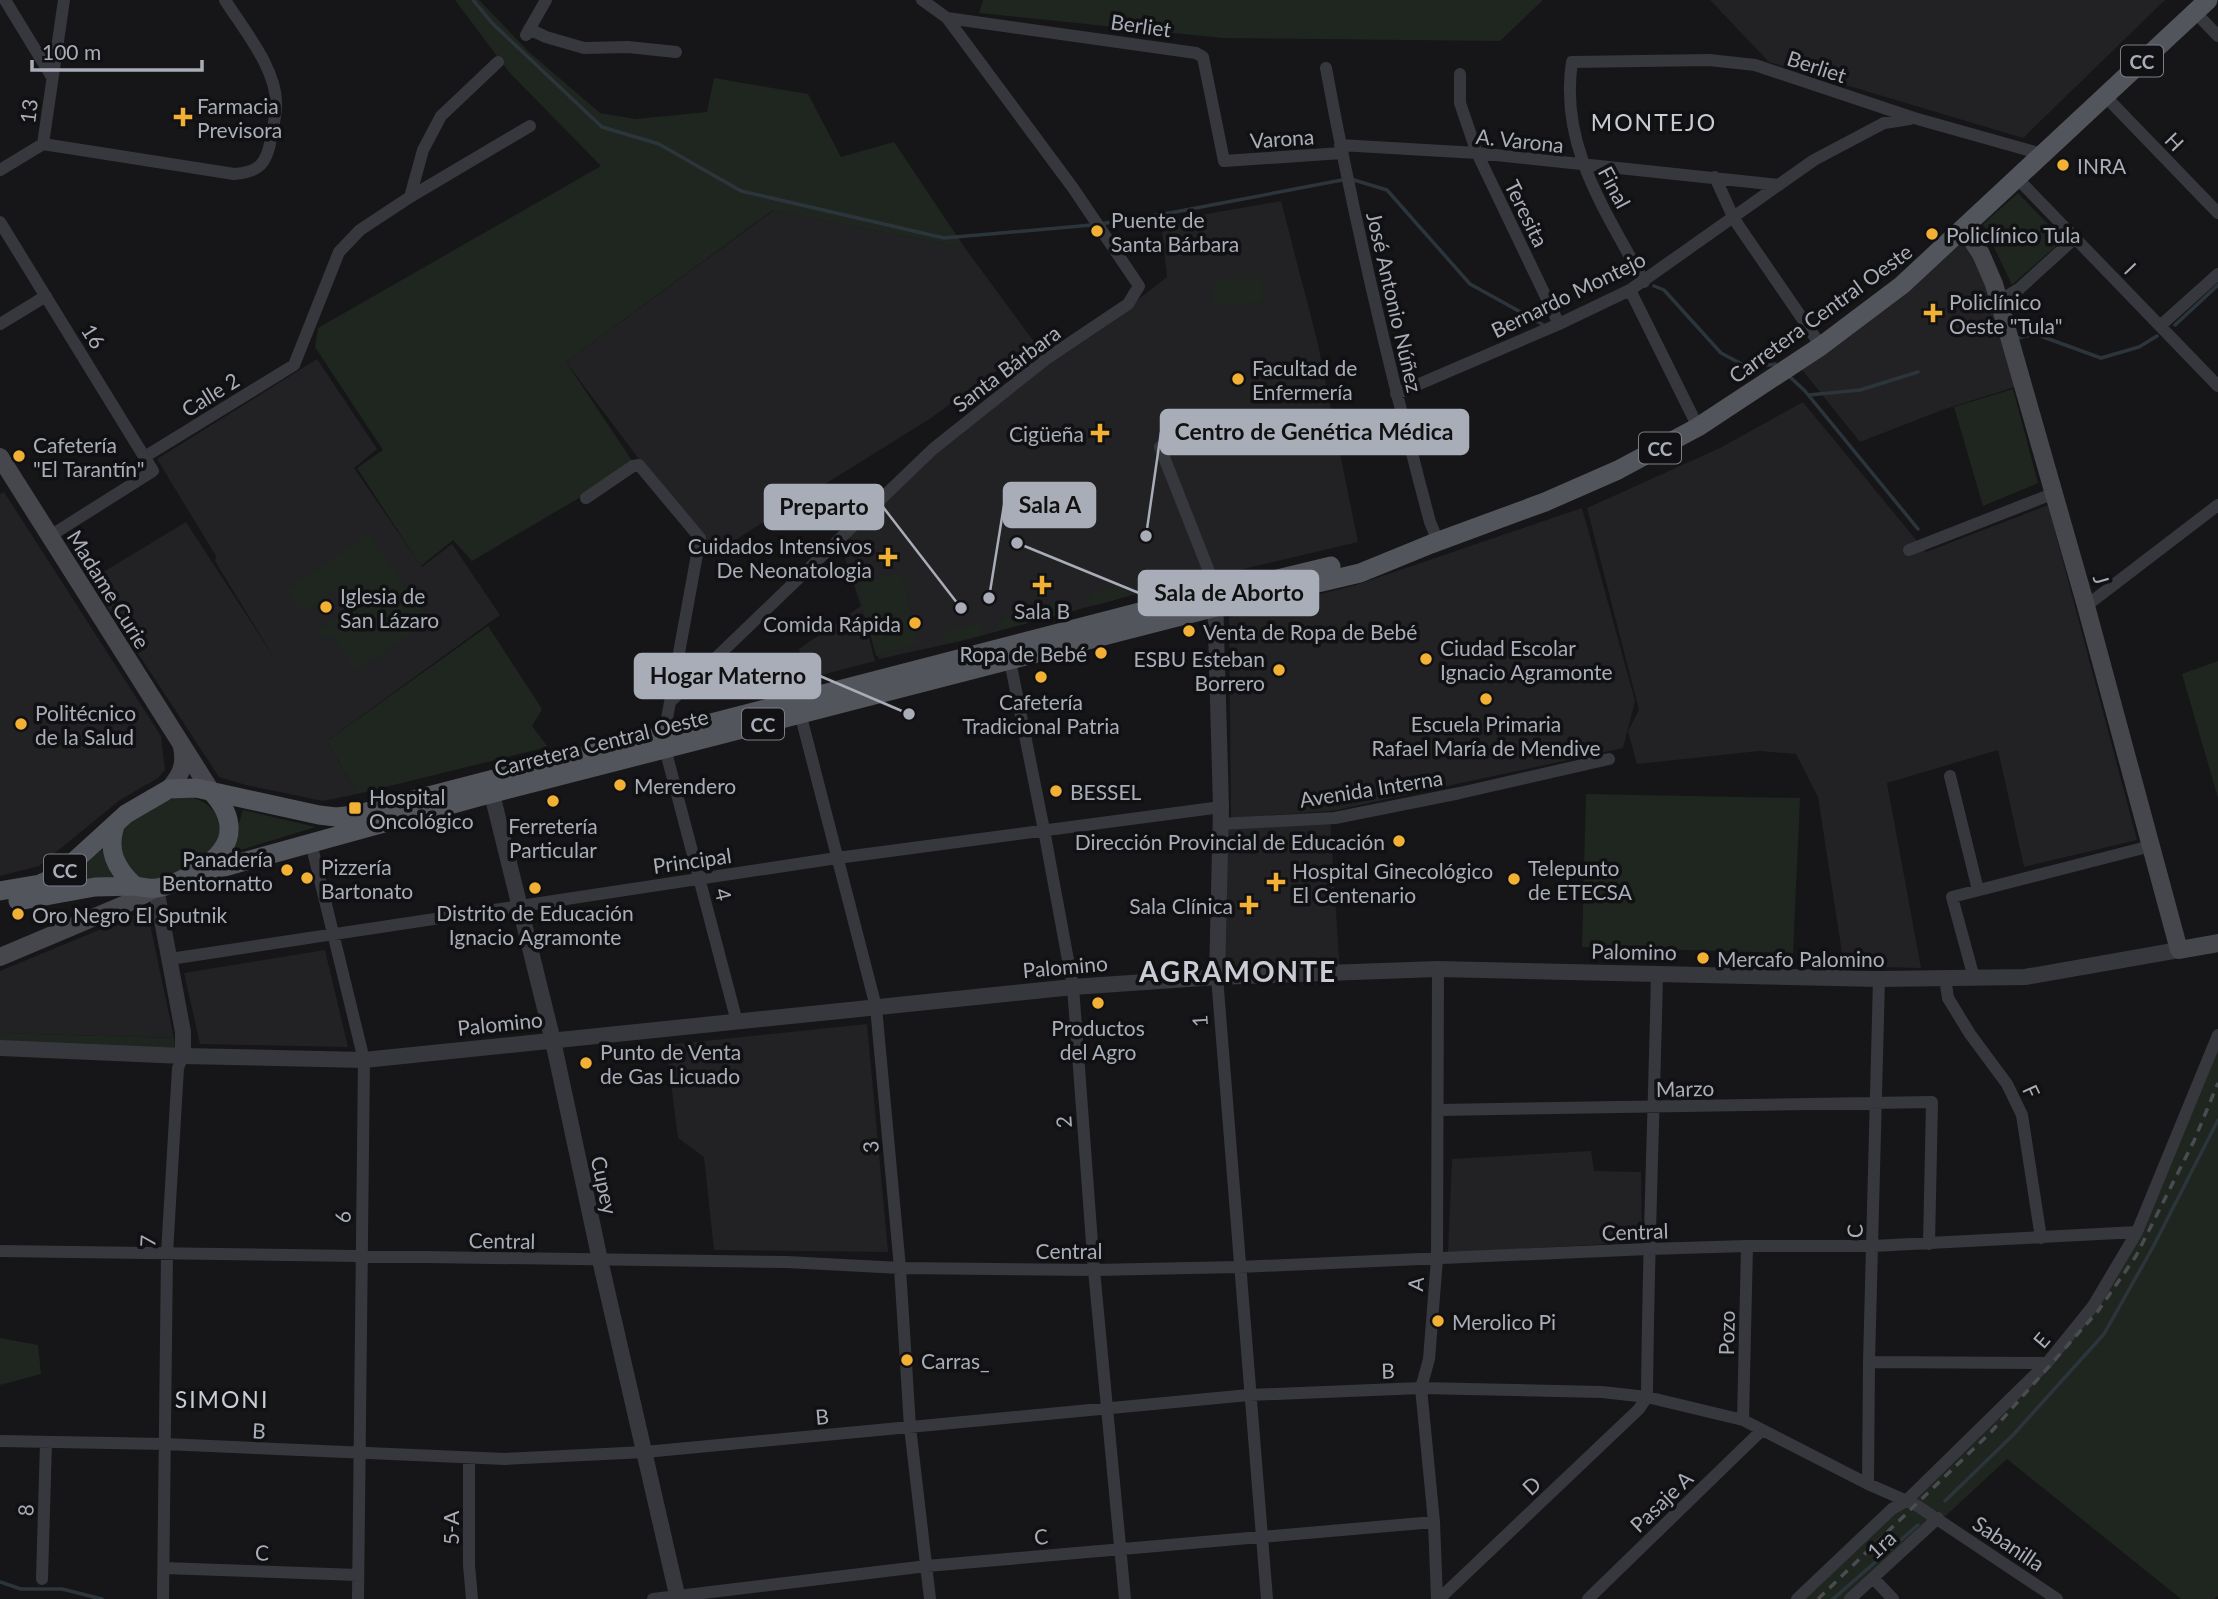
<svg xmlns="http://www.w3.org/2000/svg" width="2218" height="1599" font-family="Lato,sans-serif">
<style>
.built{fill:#222225}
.green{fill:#1e261f}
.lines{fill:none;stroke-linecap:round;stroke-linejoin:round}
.stream{stroke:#2c353c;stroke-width:3.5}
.minor{stroke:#37383d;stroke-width:12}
.tertiary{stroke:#37383d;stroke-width:16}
.secondary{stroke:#45474d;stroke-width:18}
.primary{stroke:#53555c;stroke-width:19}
.rail{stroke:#4a4c52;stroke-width:3.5;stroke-dasharray:9 7;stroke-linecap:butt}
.poi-dot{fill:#f2b134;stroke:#111113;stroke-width:2.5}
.labels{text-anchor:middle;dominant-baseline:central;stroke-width:7;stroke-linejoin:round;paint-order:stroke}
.shield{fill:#111113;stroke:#7b7e86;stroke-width:2}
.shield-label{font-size:19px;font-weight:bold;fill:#a8adb8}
.street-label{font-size:21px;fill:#a8adb8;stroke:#111113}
.poi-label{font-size:21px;fill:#a8adb8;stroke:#111113;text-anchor:start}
.neighbourhood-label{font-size:23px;letter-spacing:2px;fill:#c9ccd4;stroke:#111113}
.district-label{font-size:28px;font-weight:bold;letter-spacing:2px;fill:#c9ccd4;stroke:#111113}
.leader{fill:none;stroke:#a8adb8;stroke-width:2.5}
.callout-dot{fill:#a8adb8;stroke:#111113;stroke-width:2.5}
.callout{fill:#a8adb8;stroke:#a8adb8;stroke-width:2.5}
.callout-label{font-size:23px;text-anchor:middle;font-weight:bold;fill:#111}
</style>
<rect width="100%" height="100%" fill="#161618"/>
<path class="built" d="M 1710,0 L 2165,0 L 2023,138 L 1769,62 Z
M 1281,201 L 1317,340 L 1358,542 L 1129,596 L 961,641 L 879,659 L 861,607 L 875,661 L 806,679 L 799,649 L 861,606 L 840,543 L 933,456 L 1049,362 L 1094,334 L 1167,277 L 1161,222 Z
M 774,210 L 965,248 L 1035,343 L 928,420 L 711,555 L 566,362 Z
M 1964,228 L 1981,254 L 2021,385 L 1942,410 L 1860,442 L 1796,362 Z
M 317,359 L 377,449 L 354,468 L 422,567 L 452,544 L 500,615 L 327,741 L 357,794 L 323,801 L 246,785 L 219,777 L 90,580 L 186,522 L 275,659 L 215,561 L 216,556 L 157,459 Z
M 1803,402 L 1926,552 L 2048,505 L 2137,840 L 2024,867 L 1998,750 L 1887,783 L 1921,968 L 1844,966 L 1818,797 L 1796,754 L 1759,751 L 1637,764 L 1628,731 L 1639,710 L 1587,508 L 1720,448 Z
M 4,492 L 161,736 L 165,770 L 158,778 L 120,800 L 39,866 L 0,876 L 0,494 Z
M 1582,508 L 1635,701 L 1623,748 L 1332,811 L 1231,818 L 1229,617 L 1356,585 Z
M 1330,818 L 1340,973 L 1217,977 L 1220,824 Z
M 147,910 L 174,1038 L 0,1033 L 0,971 Z
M 325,950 L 348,1047 L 200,1044 L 184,973 Z
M 867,1024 L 888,1252 L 714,1250 L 704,1157 L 678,1138 L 666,1045 Z
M 1591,1151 L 1594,1171 L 1641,1172 L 1642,1242 L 1448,1253 L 1452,1159 Z"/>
<path class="green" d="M 455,0 L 479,0 L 529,52 L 600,113 L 636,119 L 707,112 L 714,78 L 808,94 L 841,157 L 894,142 L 965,248 L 773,210 L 566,362 L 635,465 L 472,561 L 453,540 L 421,566 L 357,468 L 383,450 L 315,347 L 318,328 L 601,166 L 509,72 Z
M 983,0 L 1543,0 L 1500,41 L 1222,38 L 979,13 Z
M 2018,193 L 2063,240 L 2012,285 L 1983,224 Z
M 1262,277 L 1263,302 L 1214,305 L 1213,281 Z
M 2013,389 L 2038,483 L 1983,506 L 1954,407 Z
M 369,534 L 429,622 L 356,671 L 331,635 L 324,639 L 318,630 L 349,608 L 337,591 L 303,614 L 286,590 Z
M 901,572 L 918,644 L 876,656 L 857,584 Z
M 1126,585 L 1129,596 L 1092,606 L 1088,597 L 1092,593 Z
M 1060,602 L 1070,603 L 1080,609 L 994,632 C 1002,609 1039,607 1060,602 Z
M 980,623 L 984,627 L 981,636 L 945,644 L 941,633 Z
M 488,626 L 542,709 L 532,726 L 548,747 L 357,794 L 327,741 Z
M 2218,661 L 2218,798 L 2182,674 Z
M 1586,794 L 1800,798 L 1793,953 L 1582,947 Z
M 181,796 C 217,797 237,835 205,858 C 197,864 185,868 176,872 C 166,876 156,883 145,880 C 139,878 132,873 126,870 C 124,862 118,851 118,843 C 118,820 162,801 181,796 Z
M 243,810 L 316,827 L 230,853 Z
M 102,849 L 107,863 L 116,878 L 61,885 Z
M 0,1033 L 174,1038 L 175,1048 L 0,1043 Z
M 2218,1035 L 2218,1596 L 2214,1599 L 2181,1599 L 2007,1459 L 1856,1599 L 1805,1599 L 2036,1368 L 2097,1295 L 2170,1155 Z
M 0,1338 L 38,1345 L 41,1374 L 0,1385 Z"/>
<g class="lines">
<path class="stream" d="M 473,0 L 492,23 L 602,127 L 659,144 L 741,191 L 944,238 L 1092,225
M 1354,180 L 1387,190 L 1470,284 L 1542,324
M 1100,224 L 1175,212 L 1342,180
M 1654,286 L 1664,290 L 1721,353 L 1749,368 L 1775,364 L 1778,366
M 2175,325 L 2218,285
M 2018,338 L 2035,334 L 2101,358 L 2139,347 L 2157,336
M 1789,376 L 1805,391 L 1918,529
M 1809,395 L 1860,390 L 1918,372
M 1945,1501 L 2013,1435 L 2104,1334 L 2153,1247 L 2218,1120
M 0,1582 L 21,1589 L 62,1589 L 102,1599
M 1833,1599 L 1918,1525"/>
<path class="minor" d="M 5,0 L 52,77
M 2195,12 L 2218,36
M 947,18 L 1196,53 L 1203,57 L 1224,161 L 1342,153
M 529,29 L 546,37 L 584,48 L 628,47 L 676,52
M 526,35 L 546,0
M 1326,68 C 1354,221 1390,372 1430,522 L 1438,541
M 1460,74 L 1460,103 L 1477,153 L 1559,324
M 2105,96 L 2218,213
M 43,144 L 234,174 C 259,172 267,164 271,138 C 273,127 276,116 276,106 C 278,70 243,29 225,0
M 43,144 L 64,0
M 1340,145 L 1477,153 L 1779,185
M 0,170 L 43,144
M 1715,177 L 1734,219 L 1821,346
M 2017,178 L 2218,386
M 410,197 L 530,126
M 0,222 L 153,471 L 50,536
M 1644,282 C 1606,211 1559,146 1572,62 L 1709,60 L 1755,65 L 1914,118 L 2042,154
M 1630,290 L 1698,427
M 1998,301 L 2019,289 L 2075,238
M 0,324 L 46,296
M 2160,326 L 2218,274
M 1396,394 L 1559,324 L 1630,290 L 1814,160 L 1884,123 L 1910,119
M 1160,447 L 1212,579 L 1215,593
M 146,456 L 294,365 L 339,252 L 360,230 L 410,197 L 423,150 L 441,116 L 498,62
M 586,498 L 633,466 L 639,465 L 700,538 L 664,735 L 668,760 L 737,1022
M 1909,550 L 2052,494
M 2086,606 L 2218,505
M 1009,656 L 1044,830 L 1073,987 L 1094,1270 L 1125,1599
M 671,701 L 933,449 L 1046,359 L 1128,304 L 1139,286 L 1073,188 L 947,18 L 922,0
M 799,709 L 876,1007 L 900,1268 L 910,1427 L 930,1599
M 1950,776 L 1978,890
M 1220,824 L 1335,818 L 1460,793 L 1609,759
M 311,843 L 364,1060 L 358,1599
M 170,959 L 837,858 L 1221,807
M 1217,977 L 1267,1599
M 1945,978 L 1948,998 L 1970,1034 L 2007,1084 L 2022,1115 L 2041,1238
M 1974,978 L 1952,897 L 2151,846
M 1439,1110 L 1932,1102 L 1929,1244
M 0,1251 L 787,1262 L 900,1268 L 1094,1270 L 1239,1267 L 1648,1249 L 1747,1246 L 1873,1246 L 2137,1232
M 1869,1362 L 2047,1363
M 1743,1420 L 1747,1246
M 0,1441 L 165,1444 L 505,1459 L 645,1452 L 1249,1395 L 1421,1388 L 1602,1392 L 1647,1397 L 1743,1420 L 1868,1484 L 1916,1505 L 2057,1599
M 469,1458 L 469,1565 L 472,1599
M 1868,1484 L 1869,1362 L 1879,979
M 164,1568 L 358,1575
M 1873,1578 L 1893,1599
M 42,1579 L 46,1442
M 163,1599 L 167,1253 L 178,1068 L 183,1056
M 653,1599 L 927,1566 L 1434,1522
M 1437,1599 L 1434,1522 L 1421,1388 L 1429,1359 L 1437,1259 L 1438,969
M 1439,1599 L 1639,1409 L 1647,1397 C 1648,1256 1654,1115 1657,974
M 1588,1599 L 1761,1431
M 1797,1599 L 1892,1509 L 1906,1501 L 2047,1363 L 2093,1306 L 2137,1232 L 2218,1035
M 1850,1599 L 1938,1518"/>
<path class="tertiary" d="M 1215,595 L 1221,807 L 1217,977
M 489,782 L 553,1041 L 600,1260 L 678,1599
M 156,888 L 183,1032 L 183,1056
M 0,1048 L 183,1056 L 364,1060 L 1073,987 L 1217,977 L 1438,969 L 1879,979 L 2025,977 L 2179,950"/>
<path class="secondary" d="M 1964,228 L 1981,254 L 1994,284 L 2086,606 L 2179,950 L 2218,943
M 0,457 L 211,791
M 169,789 C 180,776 186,766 182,747
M 0,957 L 128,903 L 156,888"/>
<path class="primary" d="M 116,823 C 106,849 115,868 135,886 C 142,887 150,889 157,888 C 181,884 229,859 229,830 C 230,815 221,802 211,791
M 188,877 L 478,797 L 1216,607 L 1360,573 L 1431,544 L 1545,502 L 1618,470 L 1698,427 L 1821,346 L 1902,285 L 2208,0
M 0,891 L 40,884 L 58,876 L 126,814 L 169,789 L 196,788 L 319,815 L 336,817 L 355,815 L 1140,612 L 1331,566
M 18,901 L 95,887 L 135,886"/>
<path class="rail" d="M 1818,1599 L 1991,1432 L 2098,1311 L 2136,1256 L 2194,1141 L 2218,1083"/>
</g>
<g class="poi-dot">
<path d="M179.5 106.5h7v7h7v7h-7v7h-7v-7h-7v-7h7z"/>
<circle cx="2063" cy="165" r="7"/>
<circle cx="1097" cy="231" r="7"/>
<circle cx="1932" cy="234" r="7"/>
<path d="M1929.5 302.5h7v7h7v7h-7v7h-7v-7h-7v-7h7z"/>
<circle cx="1238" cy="379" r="7"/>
<path d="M1096.5 422.5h7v7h7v7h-7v7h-7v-7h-7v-7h7z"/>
<circle cx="19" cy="456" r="7"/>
<path d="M884.5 546.5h7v7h7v7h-7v7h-7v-7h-7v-7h7z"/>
<path d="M1038.5 574.5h7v7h7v7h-7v7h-7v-7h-7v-7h7z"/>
<circle cx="326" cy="607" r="7"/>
<circle cx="915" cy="623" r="7"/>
<circle cx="1189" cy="631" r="7"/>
<circle cx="1101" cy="653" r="7"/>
<circle cx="1426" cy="659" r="7"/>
<circle cx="1279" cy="670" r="7"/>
<circle cx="1041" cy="677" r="7"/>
<circle cx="1486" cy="699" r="7"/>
<circle cx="21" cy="724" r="7"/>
<circle cx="620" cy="785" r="7"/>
<circle cx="1056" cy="791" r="7"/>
<circle cx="553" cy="801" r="7"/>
<rect x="348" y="801" width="14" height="14" rx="3.5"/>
<circle cx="1399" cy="841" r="7"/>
<circle cx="287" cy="870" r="7"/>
<circle cx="307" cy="878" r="7"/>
<circle cx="1514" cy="879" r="7"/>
<path d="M1272.5 871.5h7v7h7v7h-7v7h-7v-7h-7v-7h7z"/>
<circle cx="535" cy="888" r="7"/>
<path d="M1245.5 894.5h7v7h7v7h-7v7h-7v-7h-7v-7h7z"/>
<circle cx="18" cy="914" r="7"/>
<circle cx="1703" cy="958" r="7"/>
<circle cx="1098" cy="1003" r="7"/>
<circle cx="586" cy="1063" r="7"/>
<circle cx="1438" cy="1321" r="7"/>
<circle cx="907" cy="1360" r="7"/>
</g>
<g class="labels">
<g class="shield">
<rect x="2121" y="45.5" width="42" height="31" rx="5"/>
<rect x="1639" y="432.5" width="42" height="31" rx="5"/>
<rect x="742" y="708.5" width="42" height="31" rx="5"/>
<rect x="44" y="854.5" width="42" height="31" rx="5"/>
</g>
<g class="shield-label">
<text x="2142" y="61">CC</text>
<text x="1660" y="448">CC</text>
<text x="763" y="724">CC</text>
<text x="65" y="870">CC</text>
</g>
<g class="street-label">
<text transform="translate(1141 25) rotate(8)">Berliet</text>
<text transform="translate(1817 66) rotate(18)">Berliet</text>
<text transform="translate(28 111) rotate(-83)">13</text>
<text transform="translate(1282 138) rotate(-4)">Varona</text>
<text transform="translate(1520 140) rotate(6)">A. Varona</text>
<text transform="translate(2175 141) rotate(46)">H</text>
<text transform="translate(1615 187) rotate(62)">Final</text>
<text transform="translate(1527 213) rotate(64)">Teresita</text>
<text transform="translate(2131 268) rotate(46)">I</text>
<text transform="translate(1568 294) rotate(-26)">Bernardo Montejo</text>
<text transform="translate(1395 302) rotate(77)">José Antonio Núñez</text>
<text transform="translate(1820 313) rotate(-36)">Carretera Central Oeste</text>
<text transform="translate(94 336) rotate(58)">16</text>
<text transform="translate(1006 368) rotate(-37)">Santa Bárbara</text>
<text transform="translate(210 394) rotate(-32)">Calle 2</text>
<text transform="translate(2102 579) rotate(73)">J</text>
<text transform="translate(109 589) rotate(58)">Madame Curie</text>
<text transform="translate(601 742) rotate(-14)">Carretera Central Oeste</text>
<text transform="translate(1371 788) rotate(-9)">Avenida Interna</text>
<text transform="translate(692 860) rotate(-8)">Principal</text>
<text transform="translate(724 894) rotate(76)">4</text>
<text transform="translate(1634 951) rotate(1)">Palomino</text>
<text transform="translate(1065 966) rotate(-5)">Palomino</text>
<text transform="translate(1199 1021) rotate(-94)">1</text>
<text transform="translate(500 1023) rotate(-6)">Palomino</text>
<text transform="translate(1685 1088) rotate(-1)">Marzo</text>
<text transform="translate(2032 1091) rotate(65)">F</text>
<text transform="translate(1063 1122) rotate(-94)">2</text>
<text transform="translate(870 1147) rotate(-95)">3</text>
<text transform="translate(605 1185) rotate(78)">Cupey</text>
<text transform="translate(342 1217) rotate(-89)">6</text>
<text transform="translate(1635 1231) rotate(-2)">Central</text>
<text transform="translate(1854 1231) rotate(-89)">C</text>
<text transform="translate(502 1240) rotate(1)">Central</text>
<text transform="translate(147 1241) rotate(-87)">7</text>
<text x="1069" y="1250">Central</text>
<text transform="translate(1415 1284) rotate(-86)">A</text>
<text transform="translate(1726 1333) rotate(-89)">Pozo</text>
<text transform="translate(2041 1340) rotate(-50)">E</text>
<text transform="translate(1388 1370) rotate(-2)">B</text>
<text transform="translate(822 1416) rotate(-5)">B</text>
<text transform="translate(259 1430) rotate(3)">B</text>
<text transform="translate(1531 1485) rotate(-43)">D</text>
<text transform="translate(1661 1501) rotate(-44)">Pasaje A</text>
<text transform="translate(25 1510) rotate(-88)">8</text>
<text transform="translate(450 1528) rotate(-90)">5-A</text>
<text transform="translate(1041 1536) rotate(-5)">C</text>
<text transform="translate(2009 1543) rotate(34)">Sabanilla</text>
<text transform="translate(1881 1544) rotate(-42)">1ra</text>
<text transform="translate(262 1552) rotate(2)">C</text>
</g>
<g class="poi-label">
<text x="197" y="105">Farmacia<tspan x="197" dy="24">Previsora</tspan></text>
<text x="2077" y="165">INRA</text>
<text x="1111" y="219">Puente de<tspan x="1111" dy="24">Santa Bárbara</tspan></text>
<text x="1946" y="234">Policlínico Tula</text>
<text x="1949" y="301">Policlínico<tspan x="1949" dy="24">Oeste "Tula"</tspan></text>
<text x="1252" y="367">Facultad de<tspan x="1252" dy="24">Enfermería</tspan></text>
<text x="1084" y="433" text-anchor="end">Cigüeña</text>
<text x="33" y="444">Cafetería<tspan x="33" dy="24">"El Tarantín"</tspan></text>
<text x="872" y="545" text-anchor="end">Cuidados Intensivos<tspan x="872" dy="24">De Neonatologia</tspan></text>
<text x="340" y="595">Iglesia de<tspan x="340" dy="24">San Lázaro</tspan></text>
<text x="1042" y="610" text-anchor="middle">Sala B</text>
<text x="901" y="623" text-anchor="end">Comida Rápida</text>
<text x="1203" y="631">Venta de Ropa de Bebé</text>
<text x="1440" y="647">Ciudad Escolar<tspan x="1440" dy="24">Ignacio Agramonte</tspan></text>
<text x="1087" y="653" text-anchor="end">Ropa de Bebé</text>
<text x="1265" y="658" text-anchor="end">ESBU Esteban<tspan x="1265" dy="24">Borrero</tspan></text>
<text x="1041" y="701" text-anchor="middle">Cafetería<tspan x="1041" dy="24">Tradicional Patria</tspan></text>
<text x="35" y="712">Politécnico<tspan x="35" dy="24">de la Salud</tspan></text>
<text x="1486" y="723" text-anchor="middle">Escuela Primaria<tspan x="1486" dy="24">Rafael María de Mendive</tspan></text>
<text x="634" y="785">Merendero</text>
<text x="1070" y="791">BESSEL</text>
<text x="369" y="796">Hospital<tspan x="369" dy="24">Oncológico</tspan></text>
<text x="553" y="825" text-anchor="middle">Ferretería<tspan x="553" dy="24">Particular</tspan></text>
<text x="1385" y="841" text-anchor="end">Dirección Provincial de Educación</text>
<text x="273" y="858" text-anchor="end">Panadería<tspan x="273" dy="24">Bentornatto</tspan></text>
<text x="321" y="866">Pizzería<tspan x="321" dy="24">Bartonato</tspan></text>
<text x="1528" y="867">Telepunto<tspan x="1528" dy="24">de ETECSA</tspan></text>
<text x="1292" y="870">Hospital Ginecológico<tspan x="1292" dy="24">El Centenario</tspan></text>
<text x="1233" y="905" text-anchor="end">Sala Clínica</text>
<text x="535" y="912" text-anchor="middle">Distrito de Educación<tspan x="535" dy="24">Ignacio Agramonte</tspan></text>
<text x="32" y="914">Oro Negro El Sputnik</text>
<text x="1717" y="958">Mercafo Palomino</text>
<text x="1098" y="1027" text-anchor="middle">Productos<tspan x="1098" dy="24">del Agro</tspan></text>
<text x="600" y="1051">Punto de Venta<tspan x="600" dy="24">de Gas Licuado</tspan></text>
<text x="1452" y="1321">Merolico Pi</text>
<text x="921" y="1360">Carras_</text>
</g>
<g class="neighbourhood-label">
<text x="1654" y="122">MONTEJO</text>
<text x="222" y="1399">SIMONI</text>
</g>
<g class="district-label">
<text x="1238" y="971">AGRAMONTE</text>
</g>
</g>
<path class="leader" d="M1146 536L1161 432M989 598L1004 505M961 608L883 507M1017 543L1139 593M909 714L820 676"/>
<g class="callout-dot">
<circle cx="1146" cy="536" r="7"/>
<circle cx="989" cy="598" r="7"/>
<circle cx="961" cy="608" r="7"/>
<circle cx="1017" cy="543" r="7"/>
<circle cx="909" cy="714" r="7"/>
</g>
<g class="callout">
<rect x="1161" y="410" width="307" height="44" rx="7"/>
<rect x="1004" y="483" width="91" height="44" rx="7"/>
<rect x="765" y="485" width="118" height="44" rx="7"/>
<rect x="1139" y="571" width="179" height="44" rx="7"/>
<rect x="635" y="654" width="185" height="44" rx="7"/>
</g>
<g class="callout-label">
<text x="1314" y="440">Centro de Genética Médica</text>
<text x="1050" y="513">Sala A</text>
<text x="824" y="515">Preparto</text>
<text x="1229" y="601">Sala de Aborto</text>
<text x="728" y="684">Hogar Materno</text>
</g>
<path d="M32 60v10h170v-10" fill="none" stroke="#a8adb8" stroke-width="3.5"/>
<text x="42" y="60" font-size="21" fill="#a8adb8" stroke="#111113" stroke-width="5" paint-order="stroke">100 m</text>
</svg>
